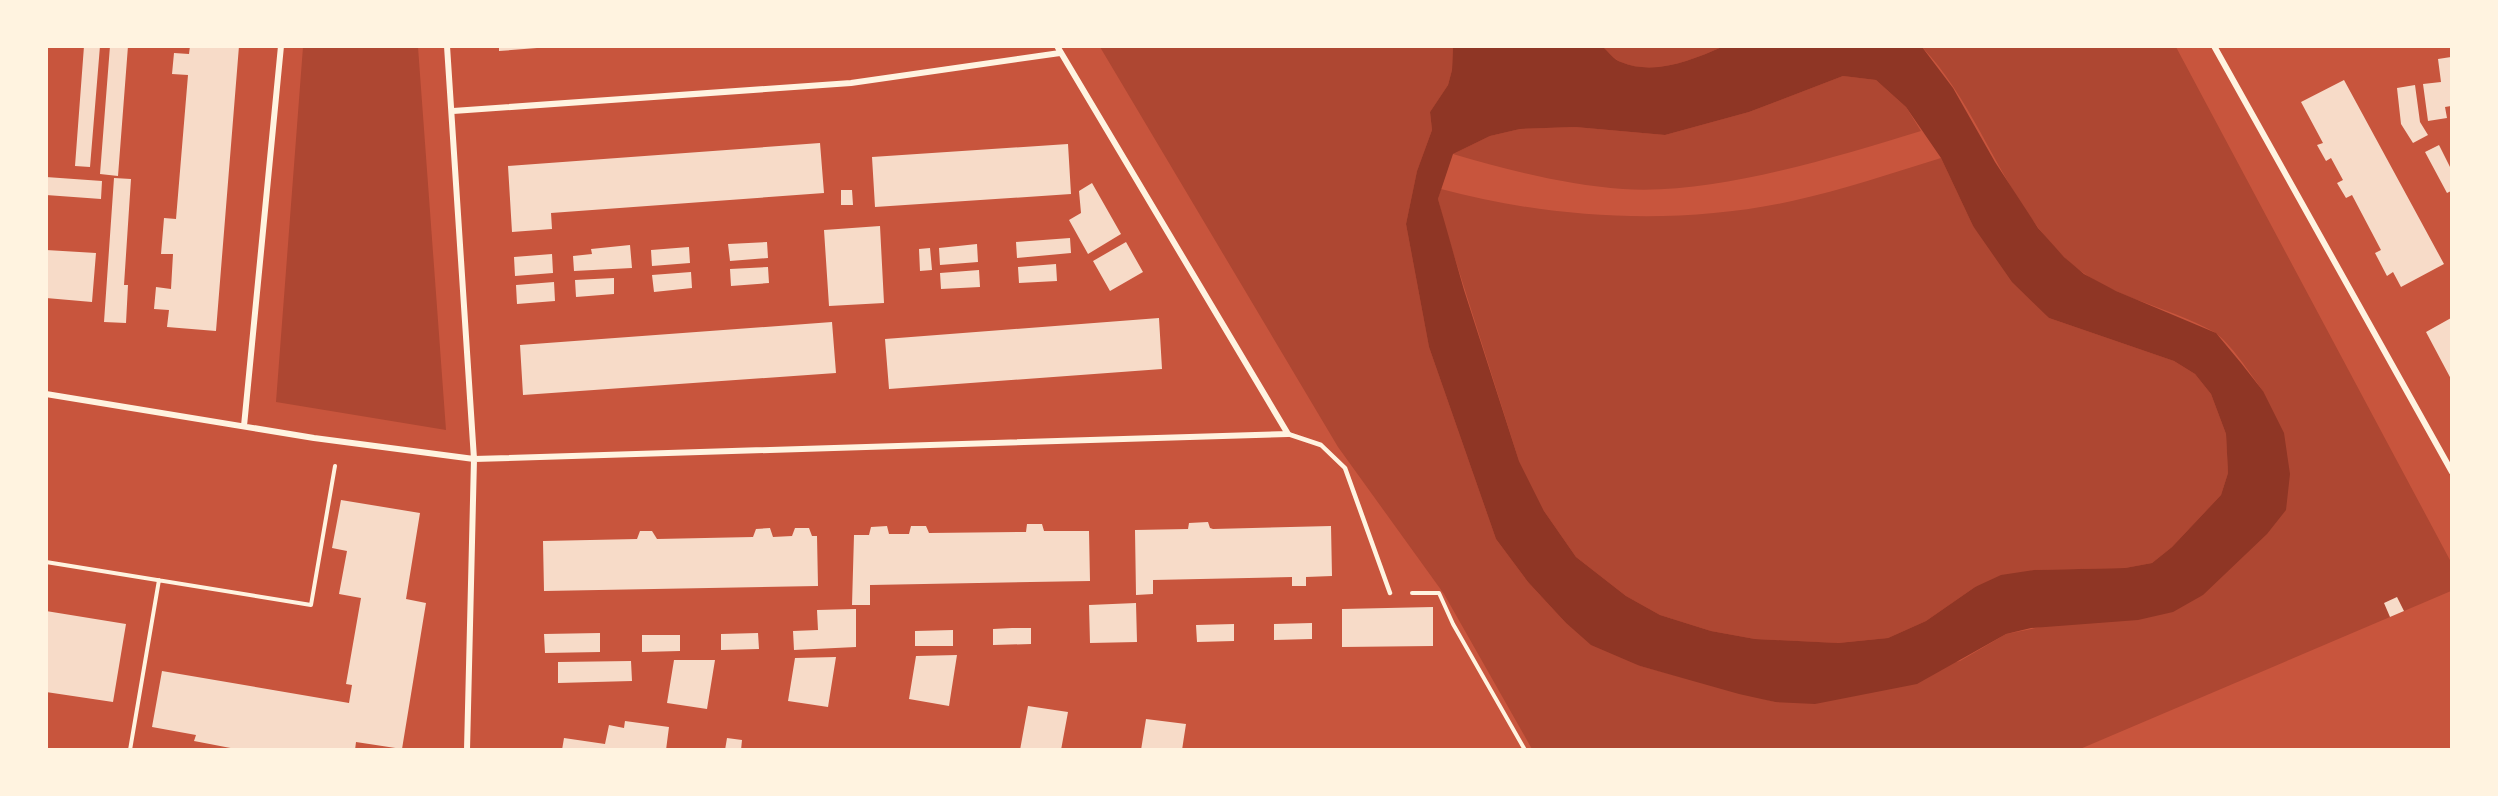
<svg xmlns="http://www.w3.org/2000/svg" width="2498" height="796" font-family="'Asap Condensed',sans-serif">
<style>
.green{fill:#ae4732}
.water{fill:#8f3625;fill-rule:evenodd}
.building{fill:#f7dbc8}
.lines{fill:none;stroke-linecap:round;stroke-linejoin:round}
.path{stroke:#fff3e0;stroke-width:4}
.service{stroke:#fff3e0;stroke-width:4.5}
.minor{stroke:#fff3e0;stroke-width:6}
</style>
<rect width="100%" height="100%" fill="#c8553d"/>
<path class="green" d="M 303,47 L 418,47 L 446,430 L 276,402 Z
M 1100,47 L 1453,47 L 1452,70 L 1448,85 L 1430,112 L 1432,130 L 1417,171 L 1406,224 L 1429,347 L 1496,539 L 1528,582 L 1565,622 L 1640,666 L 1775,702 L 1960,661 L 2006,634 L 2203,595 L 2263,391 C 2251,375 2230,342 2214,332 C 2165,304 2105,298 2064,257 C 2003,198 1978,105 1922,47 L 2176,47 L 2451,562 L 2451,591 L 2080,749 L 1532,749 L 1444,594 L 1338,447 Z
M 1603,47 L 1722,47 C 1692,60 1654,76 1621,62 C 1615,60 1608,51 1603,47 Z
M 1843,76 L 1876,80 L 1906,107 L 1921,131 C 1832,158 1716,195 1623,189 C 1566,185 1508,170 1453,154 L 1490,136 L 1520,129 L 1575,127 L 1665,135 L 1749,112 Z
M 1941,158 L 1973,226 L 2049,318 L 2174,361 L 2195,374 L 2211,394 L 2226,434 L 2228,473 L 2221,495 L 2172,547 L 2152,563 L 2125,568 L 2034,570 L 1975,587 L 1926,621 L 1888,638 L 1837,643 L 1755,639 L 1711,631 L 1660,615 L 1626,596 L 1576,557 L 1544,511 L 1519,461 L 1446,230 L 1438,199 L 1441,189 C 1553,219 1678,226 1792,201 C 1843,190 1892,173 1941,158 Z"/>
<path class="water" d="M 1453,47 L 1603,47 C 1608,51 1614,60 1621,62 C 1654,76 1692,60 1722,47 L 1922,47 L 1953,88 L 1995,162 L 2038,228 L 2064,257 L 2084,274 L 2116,291 L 2216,333 L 2241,363 L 2263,391 L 2284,433 L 2290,474 L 2286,510 L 2267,534 L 2203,595 L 2173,612 L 2138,620 L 2031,628 L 2006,634 L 1917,684 L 1815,704 L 1775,702 L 1739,694 L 1640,666 L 1591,645 L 1565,622 L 1528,582 L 1496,539 L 1429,347 L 1406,224 L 1417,171 L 1432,130 L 1430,112 L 1448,85 L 1452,70 ZM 1843,76 L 1876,80 L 1906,107 L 1941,158 L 1973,226 L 2012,282 L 2049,318 L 2174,361 L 2195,374 L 2211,394 L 2226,434 L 2228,473 L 2221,495 L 2172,547 L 2152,563 L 2125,568 L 2034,570 L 2001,575 L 1975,587 L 1926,621 L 1888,638 L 1838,643 L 1755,639 L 1711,631 L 1660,615 L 1626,596 L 1576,557 L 1544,511 L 1519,461 L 1464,290 L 1438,199 L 1453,154 L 1490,136 L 1520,129 L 1575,127 L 1665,135 L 1749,112 Z"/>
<path class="building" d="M 84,46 L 100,46 L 90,167 L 75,166 Z
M 110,46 L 128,46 L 118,176 L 100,174 Z
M 190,46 L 239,46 L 216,331 L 167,327 L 169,310 L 154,309 L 156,287 L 171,289 L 173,254 L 161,254 L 164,218 L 176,219 L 188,75 L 172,74 L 174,53 L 189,54 Z
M 499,46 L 537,46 L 537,48 L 499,51 Z
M 2451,57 L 2451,106 L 2445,107 L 2447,118 L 2428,121 L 2423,84 L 2441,82 L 2438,59 Z
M 2344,80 L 2444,264 L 2401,287 L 2393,272 L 2387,276 L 2375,253 L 2381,250 L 2352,195 L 2346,198 L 2337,183 L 2343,180 L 2331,158 L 2326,161 L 2317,145 L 2323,143 L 2301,102 Z
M 2415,85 L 2420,122 L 2428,135 L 2413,143 L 2401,124 L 2397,88 Z
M 820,143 L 824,193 L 551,213 L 552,229 L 512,232 L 508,166 Z
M 1068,144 L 1071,194 L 875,207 L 872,157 Z
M 2439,145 L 2451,169 L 2451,191 L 2447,193 L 2425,152 Z
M 46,177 L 102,181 L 101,199 L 46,195 Z
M 114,178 L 131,179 L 124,285 L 128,285 L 126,323 L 104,322 Z
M 1092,183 L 1121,234 L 1088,254 L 1069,220 L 1081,213 L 1079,191 Z
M 841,190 L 852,190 L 853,205 L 841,205 Z
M 880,226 L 884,303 L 829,306 L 824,230 Z
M 1070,238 L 1071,253 L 1017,258 L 1016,242 Z
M 767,242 L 768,258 L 730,261 L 728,244 Z
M 1126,242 L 1143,272 L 1110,291 L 1093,261 Z
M 977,244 L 978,262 L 940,265 L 939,248 Z
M 630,245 L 632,268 L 574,271 L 573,256 L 592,254 L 591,249 Z
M 689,247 L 690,263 L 652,266 L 651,250 Z
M 930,248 L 932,270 L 920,271 L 919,249 Z
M 46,250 L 96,253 L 92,302 L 46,298 Z
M 552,254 L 553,273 L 515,276 L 514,257 Z
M 1056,264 L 1057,281 L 1019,283 L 1018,267 Z
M 768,267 L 769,283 L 731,286 L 730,269 Z
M 979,270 L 980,287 L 941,289 L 940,273 Z
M 691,272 L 692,288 L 654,292 L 652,275 Z
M 614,278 L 614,294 L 576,297 L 575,280 Z
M 554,282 L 555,301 L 517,304 L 516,285 Z
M 1159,318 L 1162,369 L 889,389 L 885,339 Z
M 2451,318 L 2451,379 L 2426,332 Z
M 832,322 L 836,373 L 523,395 L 520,345 Z
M 341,500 L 420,513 L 406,599 L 426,603 L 402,749 L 356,742 L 355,750 L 241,750 L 194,741 L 196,735 L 152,727 L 162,671 L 349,703 L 352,685 L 346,684 L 361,598 L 339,594 L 347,551 L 332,548 Z
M 1208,522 L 1210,528 L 1213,529 L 1331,526 L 1332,576 L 1306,577 L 1306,586 L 1292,586 L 1292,577 L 1153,580 L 1153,594 L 1136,595 L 1135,530 L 1188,529 L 1189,523 Z
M 1027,524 L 1042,524 L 1044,531 L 1089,531 L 1090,581 L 870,585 L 870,605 L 852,605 L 854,535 L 869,535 L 871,527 L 887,526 L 889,534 L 909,534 L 911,526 L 926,526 L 929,533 L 1026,532 Z
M 770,528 L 773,537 L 792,536 L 795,528 L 809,528 L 812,536 L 817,536 L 818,586 L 544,591 L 543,541 L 637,539 L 640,531 L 652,531 L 657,539 L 753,537 L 756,529 Z
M 2397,597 L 2404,611 L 2390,617 L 2384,603 Z
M 1136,603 L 1137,642 L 1090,643 L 1089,605 Z
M 1433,607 L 1433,646 L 1342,647 L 1342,609 Z
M 856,609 L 856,647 L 794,650 L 793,631 L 818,630 L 817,610 Z
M 46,611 L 126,624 L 113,702 L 46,692 Z
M 1312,623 L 1312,639 L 1274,640 L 1274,624 Z
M 1234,624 L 1234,641 L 1197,642 L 1196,625 Z
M 1012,628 L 1031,628 L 1031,644 L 993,645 L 993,629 Z
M 953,630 L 953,646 L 915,646 L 915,631 Z
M 600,633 L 600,652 L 545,653 L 544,634 Z
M 758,633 L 759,649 L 721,650 L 721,634 Z
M 642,635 L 680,635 L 680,651 L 642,652 Z
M 957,655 L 949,706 L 909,699 L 916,656 Z
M 836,657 L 828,707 L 788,701 L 795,658 Z
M 674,660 L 715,660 L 707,709 L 667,703 Z
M 631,661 L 632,681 L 558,683 L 558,662 Z
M 1028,706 L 1068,712 L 1061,750 L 1020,750 Z
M 1146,719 L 1186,724 L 1182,750 L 1141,750 Z
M 625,721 L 669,727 L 666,750 L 562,750 L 564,738 L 605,744 L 609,725 L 624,728 Z
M 727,738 L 742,740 L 741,750 L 725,750 Z"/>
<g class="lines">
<path class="path" d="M 46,562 L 311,605 L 335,466
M 1412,593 L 1439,593 L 1453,624 L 1525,750
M 130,750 L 159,580"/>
<path class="service" d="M 1288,434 L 1321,445 L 1345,468 L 1390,593"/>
<path class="minor" d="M 447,46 L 474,459 L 467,750
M 2214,46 L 2452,472
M 453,111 L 851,83 L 1060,53
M 46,394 L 314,438 L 474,459 L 1288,434 L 1057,46
M 244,426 L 281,46"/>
</g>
<rect width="2498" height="796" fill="none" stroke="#fff3e0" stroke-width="96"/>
</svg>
